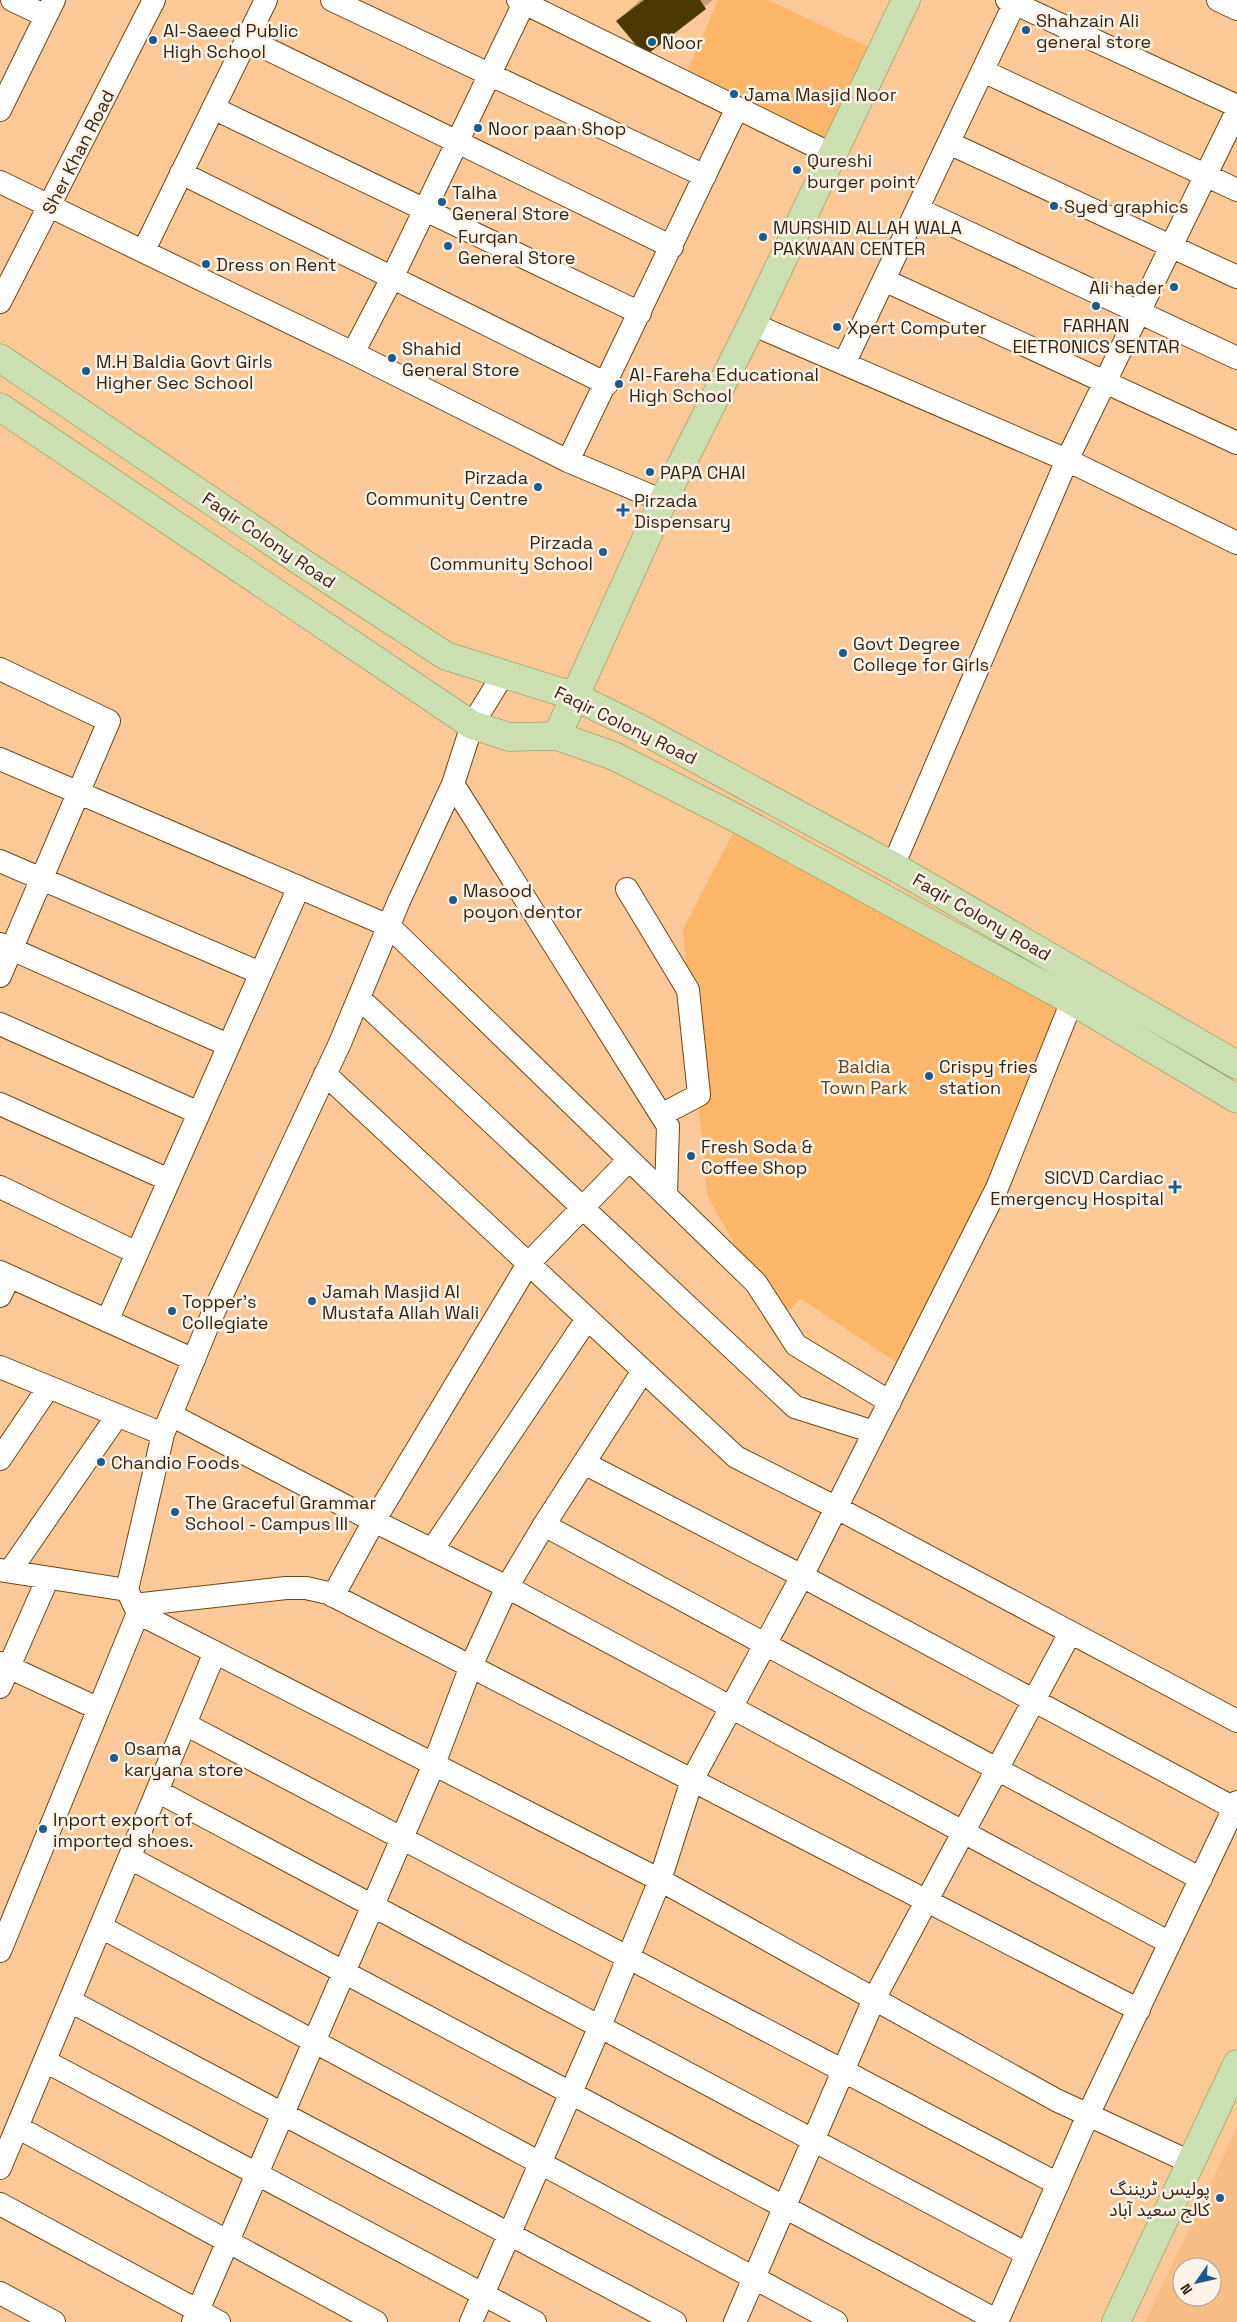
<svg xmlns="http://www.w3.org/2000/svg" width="1237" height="2322" font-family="'Space Grotesk','Noto Sans Arabic',sans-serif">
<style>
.built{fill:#f6bf86;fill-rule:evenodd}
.green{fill:#fcb66a}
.shadow{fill:#0003}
.building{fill:#4b3804}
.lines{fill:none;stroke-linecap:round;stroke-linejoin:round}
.minor-casing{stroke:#704611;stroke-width:24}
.major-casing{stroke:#819056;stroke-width:29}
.minor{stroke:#fff;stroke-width:22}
.major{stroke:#ccdfb0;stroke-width:28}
.poi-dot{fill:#185c91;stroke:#fdf3e9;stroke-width:2}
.labels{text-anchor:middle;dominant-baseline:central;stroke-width:5;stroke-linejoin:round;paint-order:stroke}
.poi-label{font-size:18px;fill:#35230e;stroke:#fdf3e9;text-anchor:start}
.street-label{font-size:18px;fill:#35230e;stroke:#fdf3e9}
.park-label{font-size:18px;fill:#63411a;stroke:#fdf3e9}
</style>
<rect width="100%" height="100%" fill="#fbc997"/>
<path class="built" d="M 1237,2128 L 1237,2322 L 1145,2322 ZM 1182,2267 L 1212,2267 L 1212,2297 L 1182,2297 Z"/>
<path class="green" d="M 718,0 L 768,0 L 881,53 L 833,155 L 683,81 Z
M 740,820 L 1072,1001 L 906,1369 L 801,1299 L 779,1319 L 756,1283 L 707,1195 L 688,990 L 683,929 Z"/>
<path class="shadow" d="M 640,0 L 713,0 L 645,55 L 617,21 Z"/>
<path class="building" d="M 644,0 L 700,0 L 706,9 L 645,56 L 616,21 Z"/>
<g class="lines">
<g class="minor-casing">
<path id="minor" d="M 12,0 L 46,16
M 332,0 L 705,176
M 518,0 L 833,155
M 1007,0 L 1237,106
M 1218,0 L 1237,9
M 247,39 L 672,247
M 983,71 L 1237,190
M 213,108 L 640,313
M 0,110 L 54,0
M 949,143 L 1237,277
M 181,173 L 607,384
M 0,182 L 353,353 L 568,461 L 663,501
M 918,209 L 1237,358
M 144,250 L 266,0
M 884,280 L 1237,443
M 0,302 L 154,0
M 752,324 L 1067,460 L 1237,543
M 353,353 L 392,278 L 524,3
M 844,364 L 1016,0
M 568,461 L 737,108
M 0,669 L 109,721 L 0,976
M 0,759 L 389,926 L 756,1283 L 796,1345 L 890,1402
M 453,784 L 668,1126 L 666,1195
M 0,861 L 260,973
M 893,866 L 1067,460 L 1237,111
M 627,889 L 688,990 L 699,1095 L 661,1115
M 0,944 L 228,1045
M 359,998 L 795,1407 L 874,1432
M 0,1024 L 199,1113
M 325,1074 L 736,1457 L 837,1508 L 1237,1721
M 0,1104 L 169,1180
M 0,1187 L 137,1253
M 0,1272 L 194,1360
M 0,1296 L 9,1277
M 107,1321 L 299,887
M 0,1367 L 163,1434
M 171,1415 L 374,1521 L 507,1587 L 1170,1943
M 0,1459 L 48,1388
M 584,1463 L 802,1576 L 1234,1808
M 544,1525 L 1201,1879
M 432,1550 L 587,1319
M 0,1570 L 127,1590
M 10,1571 L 117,1416
M 333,1596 L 374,1521 L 528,1264 L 629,1160
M 134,1605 L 286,1588 L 306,1588 L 328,1593 L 1139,2010
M 138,1613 L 660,1880 L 1056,2100 L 1190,2162
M 0,1663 L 99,1709
M 0,1687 L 48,1578
M 185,1724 L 1058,2184
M 157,1791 L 1027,2254
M 130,1858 L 998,2321
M 101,1927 L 836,2322
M 0,1951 L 138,1613 L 127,1590 L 163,1434 L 210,1320 L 340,1043 L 399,901 L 453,784 L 472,725 L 504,673
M 70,2001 L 675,2322
M 45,2061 L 535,2322
M 17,2127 L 376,2322
M 0,2168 L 215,1652
M 0,2204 L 219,2322
M 0,2293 L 54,2322
M 193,2322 L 434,1764 L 471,1666 L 507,1587 L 544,1525 L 643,1371
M 471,2322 L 600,2026 L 660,1880 L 692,1780 L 802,1576 L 997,1188 L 1072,1001 L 1081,986
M 735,2322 L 874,1999 L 1070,1633
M 997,2322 L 1088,2115 L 1237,1802"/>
</g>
<g class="major-casing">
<path id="major" d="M 0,358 L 300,561 L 446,656 L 574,696 L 639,728 L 893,866 L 1237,1065
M 0,407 L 472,725 L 509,737 L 557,736 L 614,756 L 740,820 L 1072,1001 L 1237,1099
M 557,736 L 663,501 L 752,324 L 906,0
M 1116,2322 L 1237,2064"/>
</g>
<use href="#minor" class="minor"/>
<use href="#major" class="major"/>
</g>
<g class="poi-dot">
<circle cx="1026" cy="30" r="5"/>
<circle cx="153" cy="40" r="5"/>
<circle cx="652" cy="42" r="5"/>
<circle cx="734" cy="94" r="5"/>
<circle cx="478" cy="128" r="5"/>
<circle cx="797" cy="170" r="5"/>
<circle cx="442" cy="202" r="5"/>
<circle cx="1054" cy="206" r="5"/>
<circle cx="763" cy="237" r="5"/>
<circle cx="448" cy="246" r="5"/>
<circle cx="206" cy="264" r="5"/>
<circle cx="1174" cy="287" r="5"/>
<circle cx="1096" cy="306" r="5"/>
<circle cx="837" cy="327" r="5"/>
<circle cx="392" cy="358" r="5"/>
<circle cx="86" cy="371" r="5"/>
<circle cx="619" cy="384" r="5"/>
<circle cx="650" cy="472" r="5"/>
<circle cx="538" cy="487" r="5"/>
<path d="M620.5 502.5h5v5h5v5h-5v5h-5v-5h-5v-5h5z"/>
<circle cx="603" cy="552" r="5"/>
<circle cx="843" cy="653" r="5"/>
<circle cx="453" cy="900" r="5"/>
<circle cx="929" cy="1076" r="5"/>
<circle cx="691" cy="1156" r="5"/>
<path d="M1172.5 1179.5h5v5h5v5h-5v5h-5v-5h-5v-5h5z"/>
<circle cx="312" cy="1301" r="5"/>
<circle cx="172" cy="1311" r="5"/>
<circle cx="101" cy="1462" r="5"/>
<circle cx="175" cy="1512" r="5"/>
<circle cx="114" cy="1758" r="5"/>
<circle cx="43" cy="1829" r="5"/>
<circle cx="1220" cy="2198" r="5"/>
</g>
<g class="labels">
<g class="poi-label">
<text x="1036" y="20">Shahzain Ali<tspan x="1036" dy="21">general store</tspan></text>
<text x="163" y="30">Al-Saeed Public<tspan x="163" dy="21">High School</tspan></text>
<text x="662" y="42">Noor</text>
<text x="744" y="94">Jama Masjid Noor</text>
<text x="488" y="128">Noor paan Shop</text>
<text x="807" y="160">Qureshi<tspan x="807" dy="21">burger point</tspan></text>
<text x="452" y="192">Talha<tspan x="452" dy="21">General Store</tspan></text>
<text x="1064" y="206">Syed graphics</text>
<text x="773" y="227">MURSHID ALLAH WALA<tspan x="773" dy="21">PAKWAAN CENTER</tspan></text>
<text x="458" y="236">Furqan<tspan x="458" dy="21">General Store</tspan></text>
<text x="216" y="264">Dress on Rent</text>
<text x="1164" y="287" text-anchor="end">Ali hader</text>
<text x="1096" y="325" text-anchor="middle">FARHAN<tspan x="1096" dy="21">EIETRONICS SENTAR</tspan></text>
<text x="847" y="327">Xpert Computer</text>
<text x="402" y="348">Shahid<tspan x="402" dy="21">General Store</tspan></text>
<text x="96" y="361">M.H Baldia Govt Girls<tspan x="96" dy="21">Higher Sec School</tspan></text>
<text x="629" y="374">Al-Fareha Educational<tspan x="629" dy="21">High School</tspan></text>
<text x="660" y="472">PAPA CHAI</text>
<text x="528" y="477" text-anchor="end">Pirzada<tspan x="528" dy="21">Community Centre</tspan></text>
<text x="634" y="500">Pirzada<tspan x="634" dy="21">Dispensary</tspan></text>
<text x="593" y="542" text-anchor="end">Pirzada<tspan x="593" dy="21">Community School</tspan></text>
<text x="853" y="643">Govt Degree<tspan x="853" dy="21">College for Girls</tspan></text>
<text x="463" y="890">Masood<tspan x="463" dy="21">poyon dentor</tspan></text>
<text x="939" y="1066">Crispy fries<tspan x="939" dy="21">station</tspan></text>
<text x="701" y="1146">Fresh Soda &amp;<tspan x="701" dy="21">Coffee Shop</tspan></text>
<text x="1164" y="1177" text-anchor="end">SICVD Cardiac<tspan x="1164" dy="21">Emergency Hospital</tspan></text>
<text x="322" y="1291">Jamah Masjid Al<tspan x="322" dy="21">Mustafa Allah Wali</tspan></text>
<text x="182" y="1301">Topper's<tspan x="182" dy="21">Collegiate</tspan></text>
<text x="111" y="1462">Chandio Foods</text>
<text x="185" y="1502">The Graceful Grammar<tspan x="185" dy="21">School - Campus III</tspan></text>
<text x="124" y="1748">Osama<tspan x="124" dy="21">karyana store</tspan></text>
<text x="53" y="1819">Inport export of<tspan x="53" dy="21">imported shoes.</tspan></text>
<text x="1210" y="2188" text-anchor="end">پولیس ٹریننگ<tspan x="1210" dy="21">کالج سعید آباد</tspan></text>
</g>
<g class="street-label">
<text transform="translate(78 152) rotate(-63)">Sher Khan Road</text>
<text transform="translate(269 540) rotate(34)">Faqir Colony Road</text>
<text transform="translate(626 725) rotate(26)">Faqir Colony Road</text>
<text transform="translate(982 917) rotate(30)">Faqir Colony Road</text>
</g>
<g class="park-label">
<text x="864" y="1066">Baldia<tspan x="864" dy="21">Town Park</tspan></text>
</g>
</g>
<g transform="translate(1197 2282) rotate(236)"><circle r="24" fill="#fdf3e9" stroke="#ada091"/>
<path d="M0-4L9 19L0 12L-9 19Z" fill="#185c91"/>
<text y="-8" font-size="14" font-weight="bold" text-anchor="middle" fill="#35230e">N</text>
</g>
</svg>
